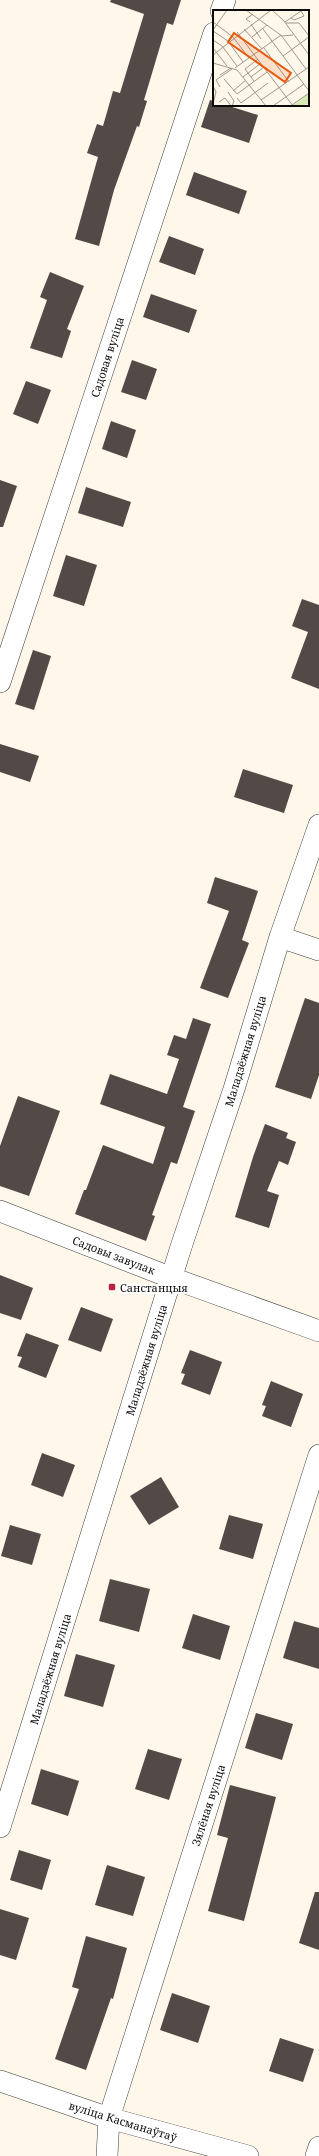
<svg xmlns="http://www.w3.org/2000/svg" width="319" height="2156" font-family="'Noto Serif',serif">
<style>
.building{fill:#534a47}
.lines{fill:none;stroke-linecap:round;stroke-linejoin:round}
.street-casing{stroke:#3e3e3e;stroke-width:22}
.street{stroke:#fff;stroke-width:21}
.poi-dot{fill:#bb2341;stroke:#fff;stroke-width:1.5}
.labels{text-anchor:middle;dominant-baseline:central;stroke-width:4;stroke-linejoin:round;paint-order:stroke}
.street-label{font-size:11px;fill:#0b0b0b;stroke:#fff}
.poi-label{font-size:11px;fill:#0b0b0b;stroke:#fff;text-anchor:start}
.inset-road{fill:none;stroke:#9d9990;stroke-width:1}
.view{fill:#e8590c;fill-opacity:0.15;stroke:#e8590c;stroke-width:2}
.inset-edge{fill:none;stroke:#0b0b0b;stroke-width:2}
</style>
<rect width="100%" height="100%" fill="#fff7e9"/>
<path class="building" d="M 111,0 L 181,0 L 173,25 L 167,23 L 144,100 L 147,101 L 139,127 L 137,126 L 114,190 L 99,246 L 75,239 L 98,157 L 87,153 L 97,124 L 103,126 L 113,91 L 120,93 L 144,14 L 110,2 Z
M 210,100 L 214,101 L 214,105 L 226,105 L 258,115 L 249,143 L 201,127 Z
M 194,172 L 247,191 L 239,214 L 186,195 Z
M 169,236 L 204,249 L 195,275 L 159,262 Z
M 50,272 L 84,286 L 67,329 L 71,331 L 62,358 L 30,348 L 47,300 L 40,297 Z
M 151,294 L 197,310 L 189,333 L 143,317 Z
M 132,360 L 157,369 L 146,400 L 121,392 Z
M 26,381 L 51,390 L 38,424 L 13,414 Z
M 111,421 L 136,430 L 127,458 L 102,449 Z
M 0,480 L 17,486 L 3,527 L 0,527 Z
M 86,487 L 131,502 L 123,527 L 78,513 Z
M 66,555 L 97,565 L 84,606 L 53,596 Z
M 302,599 L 319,605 L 319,689 L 291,678 L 308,632 L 292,626 Z
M 33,650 L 51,656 L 34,710 L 15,704 Z
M 0,744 L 39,756 L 30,782 L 0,772 Z
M 243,769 L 293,785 L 284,813 L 234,797 Z
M 215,877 L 258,891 L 242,940 L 249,943 L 228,998 L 200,988 L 229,911 L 207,903 Z
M 305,998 L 319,1003 L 319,1075 L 311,1099 L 275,1087 Z
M 193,1018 L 211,1024 L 183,1107 L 195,1111 L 177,1164 L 171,1162 L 152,1215 L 155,1216 L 146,1241 L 75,1214 L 84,1190 L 86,1190 L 103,1145 L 153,1164 L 165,1127 L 100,1104 L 110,1074 L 167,1094 L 179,1059 L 167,1055 L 174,1035 L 186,1039 Z
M 18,1096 L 60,1111 L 29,1196 L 0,1186 L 0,1146 Z
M 265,1124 L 288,1133 L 286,1138 L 296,1142 L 288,1165 L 279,1161 L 267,1191 L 279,1195 L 269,1228 L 235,1217 L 253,1157 Z
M 0,1275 L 33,1288 L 21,1320 L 0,1313 Z
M 81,1307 L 113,1319 L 101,1352 L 68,1340 Z
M 26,1333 L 59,1345 L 46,1378 L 18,1367 L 22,1357 L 17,1356 Z
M 190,1350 L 222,1362 L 210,1395 L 181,1384 L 185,1374 L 181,1373 Z
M 271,1381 L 303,1394 L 291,1427 L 262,1416 L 266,1406 L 262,1405 Z
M 42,1453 L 75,1465 L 63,1497 L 31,1485 Z
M 161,1477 L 179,1507 L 149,1525 L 130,1496 Z
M 229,1515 L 263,1524 L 253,1559 L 219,1549 Z
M 10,1525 L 41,1534 L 32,1565 L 1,1556 Z
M 110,1579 L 150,1589 L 139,1632 L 99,1621 Z
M 193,1614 L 230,1626 L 220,1660 L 182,1648 Z
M 294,1621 L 319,1628 L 319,1669 L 283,1658 Z
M 76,1654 L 115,1665 L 103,1707 L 64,1696 Z
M 256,1713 L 293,1724 L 282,1760 L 245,1748 Z
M 148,1749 L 182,1759 L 169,1800 L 135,1789 Z
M 41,1769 L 79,1781 L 68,1816 L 31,1804 Z
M 230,1785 L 276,1797 L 244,1921 L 208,1911 L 228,1838 L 217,1835 Z
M 19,1850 L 51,1860 L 42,1890 L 10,1880 Z
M 107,1865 L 145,1877 L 133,1916 L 95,1905 Z
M 315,1892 L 319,1892 L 319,1950 L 299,1943 Z
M 0,1909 L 29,1918 L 16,1960 L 0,1955 Z
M 86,1936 L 127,1948 L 113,1999 L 111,1998 L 86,2070 L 55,2059 L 79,1989 L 72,1987 Z
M 172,1993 L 210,2006 L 198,2043 L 160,2030 Z
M 280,2038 L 314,2049 L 303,2082 L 269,2071 Z"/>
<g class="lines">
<g class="street-casing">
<path id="street" d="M 221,11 L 225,0
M 0,682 L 214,33
M 280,937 L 319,950
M 0,1211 L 172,1278 L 319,1331
M 0,1827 L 181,1247 L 234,1089 L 280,937 L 319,825
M 0,2081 L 109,2118 L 248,2156
M 107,2156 L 109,2118 L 319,1455
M 316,2156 L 319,2147"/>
</g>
<use href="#street" class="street"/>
</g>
<rect class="poi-dot" x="108" y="1283" width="8" height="8" rx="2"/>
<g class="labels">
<g class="street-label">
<text transform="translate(107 357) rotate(-72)">Садовая вуліца</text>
<text transform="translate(245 1051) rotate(-73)">Маладзёжная вуліца</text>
<text transform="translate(114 1255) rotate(21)">Садовы завулак</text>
<text transform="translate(146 1360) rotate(-73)">Маладзёжная вуліца</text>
<text transform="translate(50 1669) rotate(-73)">Маладзёжная вуліца</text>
<text transform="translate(208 1805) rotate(-72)">Зялёная вуліца</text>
<text transform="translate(123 2121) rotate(17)">вуліца Касманаўтаў</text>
</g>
<g class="poi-label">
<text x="120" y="1287">Санстанцыя</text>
</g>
</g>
<g transform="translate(213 10)">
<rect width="96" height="96" fill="#fff7e9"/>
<path d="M 96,83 L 96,94 L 81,96 L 80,95 Z" fill="#d7e9b3"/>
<path class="inset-road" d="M 33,0 L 69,26 L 80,25M 59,0 L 71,11 L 96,45M 0,12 L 20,27 L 36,48M 37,12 L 33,9 L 40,4M 72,12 L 88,1 L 91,6 L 81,10 L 78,8M 73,13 L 86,13 L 96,26M 38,14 L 48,29M 31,19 L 49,39M 50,19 L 96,81M 0,20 L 14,0M 0,21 L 15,31 L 30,52M 24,22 L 80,96M 39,27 L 54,15M 0,30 L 9,36 L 24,56M 0,38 L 14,56M 51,38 L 76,72M 0,45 L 58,0M 70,46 L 96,27M 0,53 L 24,60 L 53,96M 22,58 L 68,25 L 93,59M 7,65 L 18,58M 30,67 L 48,53M 38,67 L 51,57M 11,69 L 24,84 L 54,62M 41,71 L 32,59 L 45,49M 0,76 L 3,82 L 0,94M 7,77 L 3,70 L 19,59M 20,81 L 33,70M 15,82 L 21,91 L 19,96M 24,88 L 28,93 L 55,73M 48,90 L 96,57M 6,92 L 12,88 L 18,96M 79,95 L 96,83M 60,96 L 91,74"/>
<path class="view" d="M 21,23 L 78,63 L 72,72 L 15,32 Z"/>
<rect width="96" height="96" class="inset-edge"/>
</g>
</svg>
